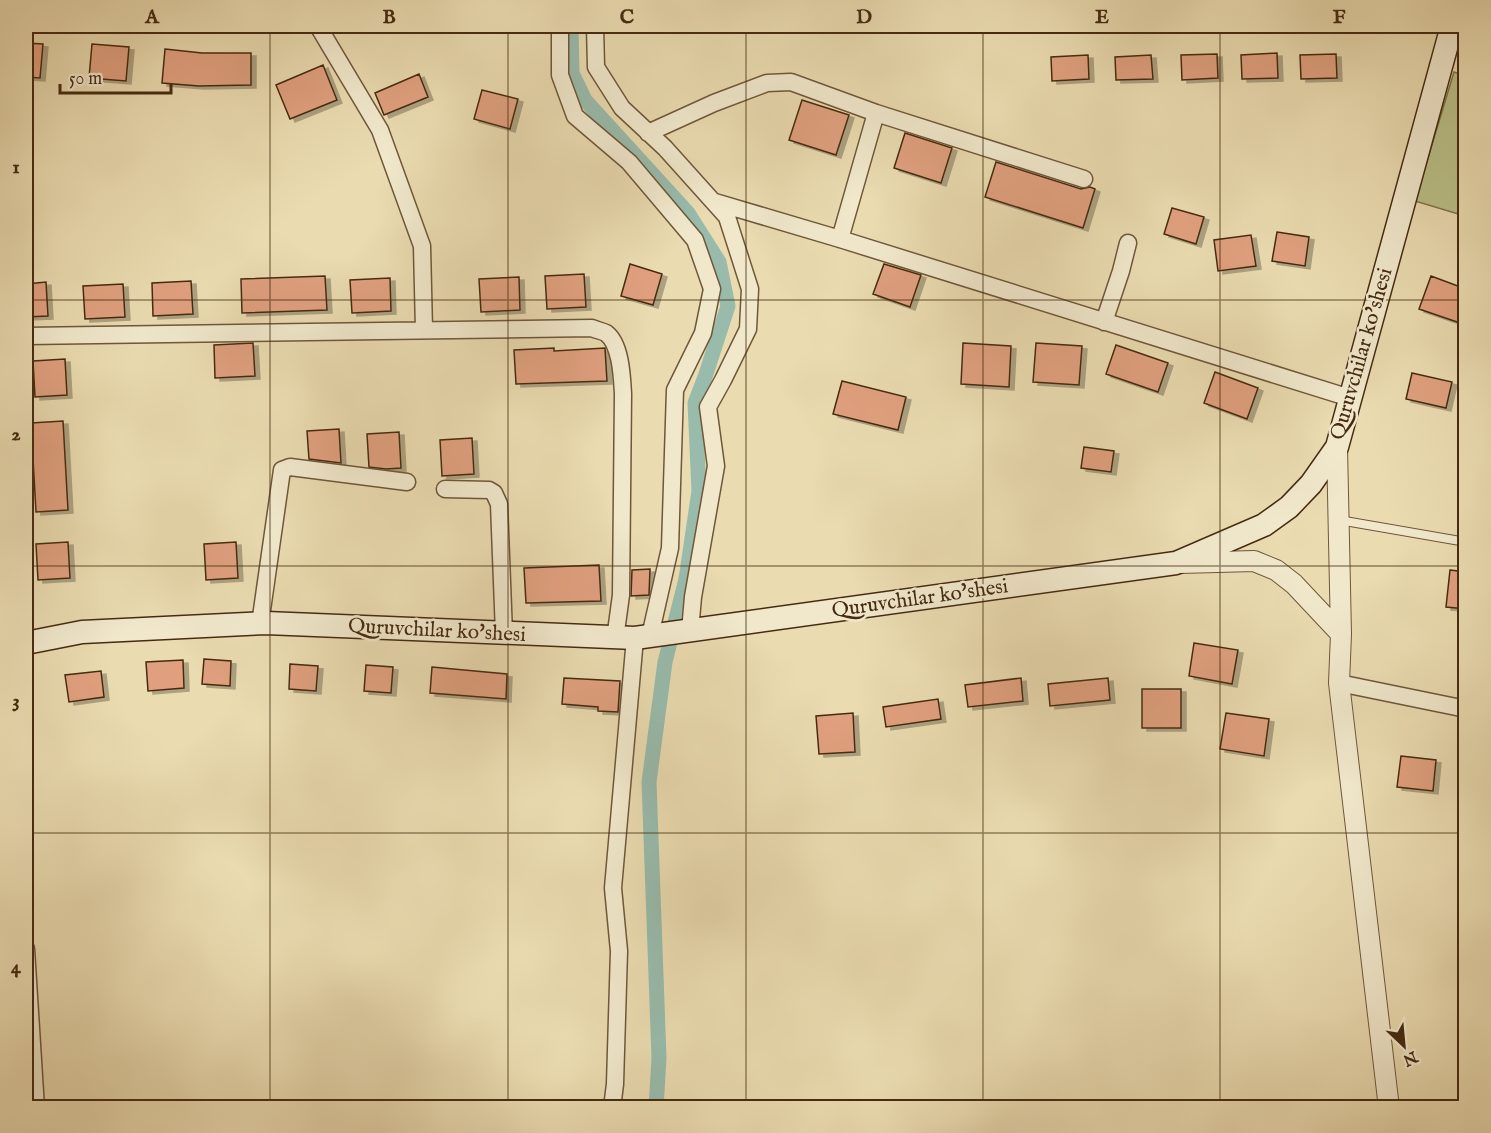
<svg xmlns="http://www.w3.org/2000/svg" width="1491" height="1133" font-family="'IM FELL English',serif">
<style>
.green{fill:#babf88;stroke:#80754c;stroke-width:1.5}
.lines{fill:none;stroke-linecap:round;stroke-linejoin:round}
.canal{stroke:#98bbac;stroke-width:15}
.building{fill:#e0a07f;stroke:#462b11;stroke-width:1.5;filter:url(#shadow)}
.service-casing{stroke:#6f5739;stroke-width:10}
.minor-casing{stroke:#6f5739;stroke-width:19}
.tertiary-casing{stroke:#6f5739;stroke-width:22}
.secondary-casing{stroke:#462b11;stroke-width:25}
.service{stroke:#f1e8cc;stroke-width:8}
.minor{stroke:#f1e8cc;stroke-width:16}
.tertiary{stroke:#f1e8cc;stroke-width:20}
.secondary{stroke:#f1e8cc;stroke-width:22}
.grid{fill:none;stroke:#462b11;stroke-width:1.5;stroke-opacity:0.55}
.labels{text-anchor:middle;dominant-baseline:central;stroke-width:5;stroke-linejoin:round;paint-order:stroke}
.street-label{font-size:21px;fill:#462b11;stroke:#f1e8cc}
.neatline{fill:none;stroke:#462b11;stroke-width:2}
.grid-label{font-size:20px;text-anchor:middle;font-weight:bold;fill:#462b11}
</style>
<defs>
<filter id="shadow"><feDropShadow dx="5" dy="3" stdDeviation="0" flood-color="#0004"/></filter>
</defs>
<rect width="100%" height="100%" fill="#eadbb0"/>
<filter id="stains"><feTurbulence type="fractalNoise" baseFrequency=".00333" numOctaves="4"/><feColorMatrix values="0 0 0 0 .2 0 0 0 0 .09 0 0 0 0 .02 0 0 0 .5 -.17"/></filter>
<radialGradient id="worn" r=".72"><stop offset=".6" stop-color="#630" stop-opacity="0"/><stop offset="1" stop-color="#630" stop-opacity=".3"/></radialGradient>
<path class="green" d="M 1454,72 L 1465,76 L 1465,216 L 1415,201 Z"/>
<g class="lines">
<path class="canal" d="M 571,26 L 572,73 L 585,100 L 688,213 L 719,262 L 728,306 L 705,377 L 695,403 L 699,491 L 686,579 L 665,662 L 649,782 L 659,1058 L 656,1108"/>
</g>
<path class="building" d="M 26,43 L 43,44 L 40,78 L 26,77 Z
M 92,44 L 129,47 L 126,81 L 89,78 Z
M 165,49 L 202,53 L 251,53 L 251,85 L 199,86 L 162,83 Z
M 1277,53 L 1278,78 L 1242,79 L 1241,55 Z
M 1217,54 L 1218,78 L 1182,80 L 1181,55 Z
M 1336,54 L 1337,78 L 1301,79 L 1300,55 Z
M 1088,55 L 1089,79 L 1052,81 L 1051,57 Z
M 1151,55 L 1153,79 L 1116,80 L 1115,57 Z
M 323,65 L 337,100 L 290,119 L 276,85 Z
M 419,74 L 428,97 L 384,115 L 375,93 Z
M 482,90 L 518,99 L 510,129 L 474,119 Z
M 802,100 L 849,115 L 836,155 L 789,140 Z
M 905,133 L 952,148 L 941,183 L 894,168 Z
M 996,162 L 1081,189 L 1090,187 L 1095,189 L 1083,228 L 985,197 Z
M 1172,208 L 1204,217 L 1196,244 L 1164,234 Z
M 1277,232 L 1309,237 L 1305,266 L 1272,261 Z
M 1251,235 L 1256,266 L 1218,271 L 1214,240 Z
M 630,264 L 662,274 L 653,305 L 621,296 Z
M 884,264 L 921,275 L 910,307 L 873,294 Z
M 584,274 L 586,307 L 547,309 L 545,276 Z
M 325,276 L 327,310 L 242,313 L 241,279 Z
M 1431,276 L 1466,289 L 1466,316 L 1463,324 L 1419,309 Z
M 519,277 L 520,310 L 481,312 L 479,279 Z
M 390,278 L 391,311 L 352,313 L 350,280 Z
M 191,281 L 193,314 L 153,316 L 152,283 Z
M 46,282 L 48,316 L 26,317 L 26,284 Z
M 123,284 L 125,317 L 85,319 L 83,286 Z
M 253,343 L 255,376 L 215,378 L 214,345 Z
M 963,343 L 1011,346 L 1009,387 L 961,384 Z
M 1036,343 L 1082,346 L 1079,385 L 1033,382 Z
M 1116,345 L 1168,363 L 1158,392 L 1106,374 Z
M 554,348 L 554,351 L 605,348 L 607,381 L 516,384 L 514,350 Z
M 65,359 L 67,395 L 35,397 L 33,361 Z
M 1215,372 L 1258,388 L 1247,419 L 1204,403 Z
M 1412,373 L 1452,382 L 1446,408 L 1406,399 Z
M 842,381 L 906,397 L 898,430 L 833,414 Z
M 63,421 L 68,510 L 36,512 L 31,423 Z
M 339,429 L 341,463 L 309,459 L 307,431 Z
M 399,432 L 401,468 L 386,469 L 369,467 L 367,434 Z
M 472,438 L 474,474 L 442,476 L 440,440 Z
M 1084,447 L 1114,451 L 1111,472 L 1081,468 Z
M 68,542 L 70,578 L 38,580 L 36,544 Z
M 236,542 L 238,578 L 206,580 L 204,544 Z
M 599,565 L 601,601 L 526,603 L 524,568 Z
M 650,569 L 649,595 L 631,596 L 632,570 Z
M 1450,570 L 1466,572 L 1466,609 L 1446,607 Z
M 1194,643 L 1238,650 L 1232,684 L 1189,676 Z
M 204,659 L 231,661 L 230,686 L 202,684 Z
M 183,660 L 184,688 L 148,691 L 146,662 Z
M 290,664 L 318,666 L 316,691 L 289,689 Z
M 366,665 L 393,667 L 391,693 L 364,691 Z
M 432,667 L 507,674 L 506,699 L 430,693 Z
M 101,671 L 104,697 L 69,702 L 65,675 Z
M 564,678 L 620,681 L 618,712 L 598,711 L 598,707 L 562,704 Z
M 1021,678 L 1023,701 L 968,707 L 965,685 Z
M 1108,678 L 1110,700 L 1050,706 L 1048,684 Z
M 1142,689 L 1181,689 L 1181,728 L 1142,728 Z
M 938,699 L 941,719 L 886,727 L 883,707 Z
M 853,713 L 855,752 L 819,754 L 816,716 Z
M 1226,713 L 1269,719 L 1264,756 L 1220,749 Z
M 1401,756 L 1436,760 L 1433,791 L 1397,787 Z"/>
<g class="lines">
<g class="service-casing">
<path id="service" d="M 1339,520 L 1466,542"/>
</g>
<g class="minor-casing">
<path id="minor" d="M 318,26 L 380,130 L 422,246 L 424,330
M 560,26 L 560,75 L 575,116 L 629,162 L 695,240 L 712,289 L 703,333 L 675,390 L 670,548 L 650,636
M 595,26 L 596,67 L 622,108 L 665,148 L 727,217 L 750,289 L 748,329 L 723,380 L 708,407 L 716,466 L 693,597 L 690,631
M 648,133 L 714,103 L 767,83 L 791,82 L 876,113 L 1084,179
M 715,202 L 840,239 L 1350,398
M 840,239 L 876,113
M 1104,322 L 1121,271 L 1128,243
M 26,336 L 592,328 C 596,330 602,331 606,333 C 621,344 622,377 623,394 L 621,595 L 615,639
M 445,489 L 489,490 L 494,493 L 499,504 L 504,634
M 260,624 L 282,470 L 290,467 L 407,482
M 1339,683 L 1466,709
M 26,949 L 36,1108
M 612,1108 L 615,1084 L 619,951 L 613,888 L 635,638"/>
</g>
<g class="tertiary-casing">
<path id="tertiary" d="M 1337,447 L 1341,634 L 1339,683 L 1389,1108
M 1180,563 L 1254,561 L 1276,570 L 1294,584 L 1341,634"/>
</g>
<g class="secondary-casing">
<path id="secondary" d="M 26,643 L 82,632 L 266,623 L 635,638 L 1176,563 L 1264,525 L 1289,507 L 1311,484 L 1337,447 L 1452,26"/>
</g>
<use href="#service" class="service"/>
<use href="#minor" class="minor"/>
<use href="#tertiary" class="tertiary"/>
<use href="#secondary" class="secondary"/>
</g>
<path class="grid" d="M 270,26 L 270,1108M 508,26 L 508,1108M 746,26 L 746,1108M 983,26 L 983,1108M 1220,26 L 1220,1108M 26,300 L 1466,300M 26,566 L 1466,566M 26,833 L 1466,833"/>
<g class="labels">
<g class="street-label">
<text transform="translate(1362 354) rotate(-74)">Quruvchilar ko'shesi</text>
<text transform="translate(920 599) rotate(-8)">Quruvchilar ko'shesi</text>
<text transform="translate(437 631) rotate(3)">Quruvchilar ko'shesi</text>
</g>
</g>
<rect width="1491" height="1133" fill="none" stroke="#eadbb0" stroke-width="66"/>
<g transform="translate(1404 1046) rotate(154)" stroke="#f1e8cc" stroke-width="4.5" paint-order="stroke">
<path d="M0-4.5L10 22L0 15L-10 22Z" fill="#462b11"/>
<text y="-9" font-size="16" font-weight="bold" text-anchor="middle" fill="#462b11">N</text>
</g>
<path d="M60 84v9h111v-9" fill="none" stroke="#462b11" stroke-width="3"/>
<text x="69" y="84" font-size="18" fill="#462b11" stroke="#f1e8cc" stroke-width="4.5" paint-order="stroke">50 m</text>
<rect x="33" y="33" width="1425" height="1067" class="neatline"/>
<g class="grid-label">
<text x="152" y="23">A</text>
<text x="389" y="23">B</text>
<text x="627" y="23">C</text>
<text x="864" y="23">D</text>
<text x="1102" y="23">E</text>
<text x="1339" y="23">F</text>
<text x="16" y="173">1</text>
<text x="16" y="440">2</text>
<text x="16" y="707">3</text>
<text x="16" y="973">4</text>
</g>
<rect width="100%" height="100%" filter="url(#stains)"/>
<rect width="100%" height="100%" fill="url(#worn)"/>
</svg>
